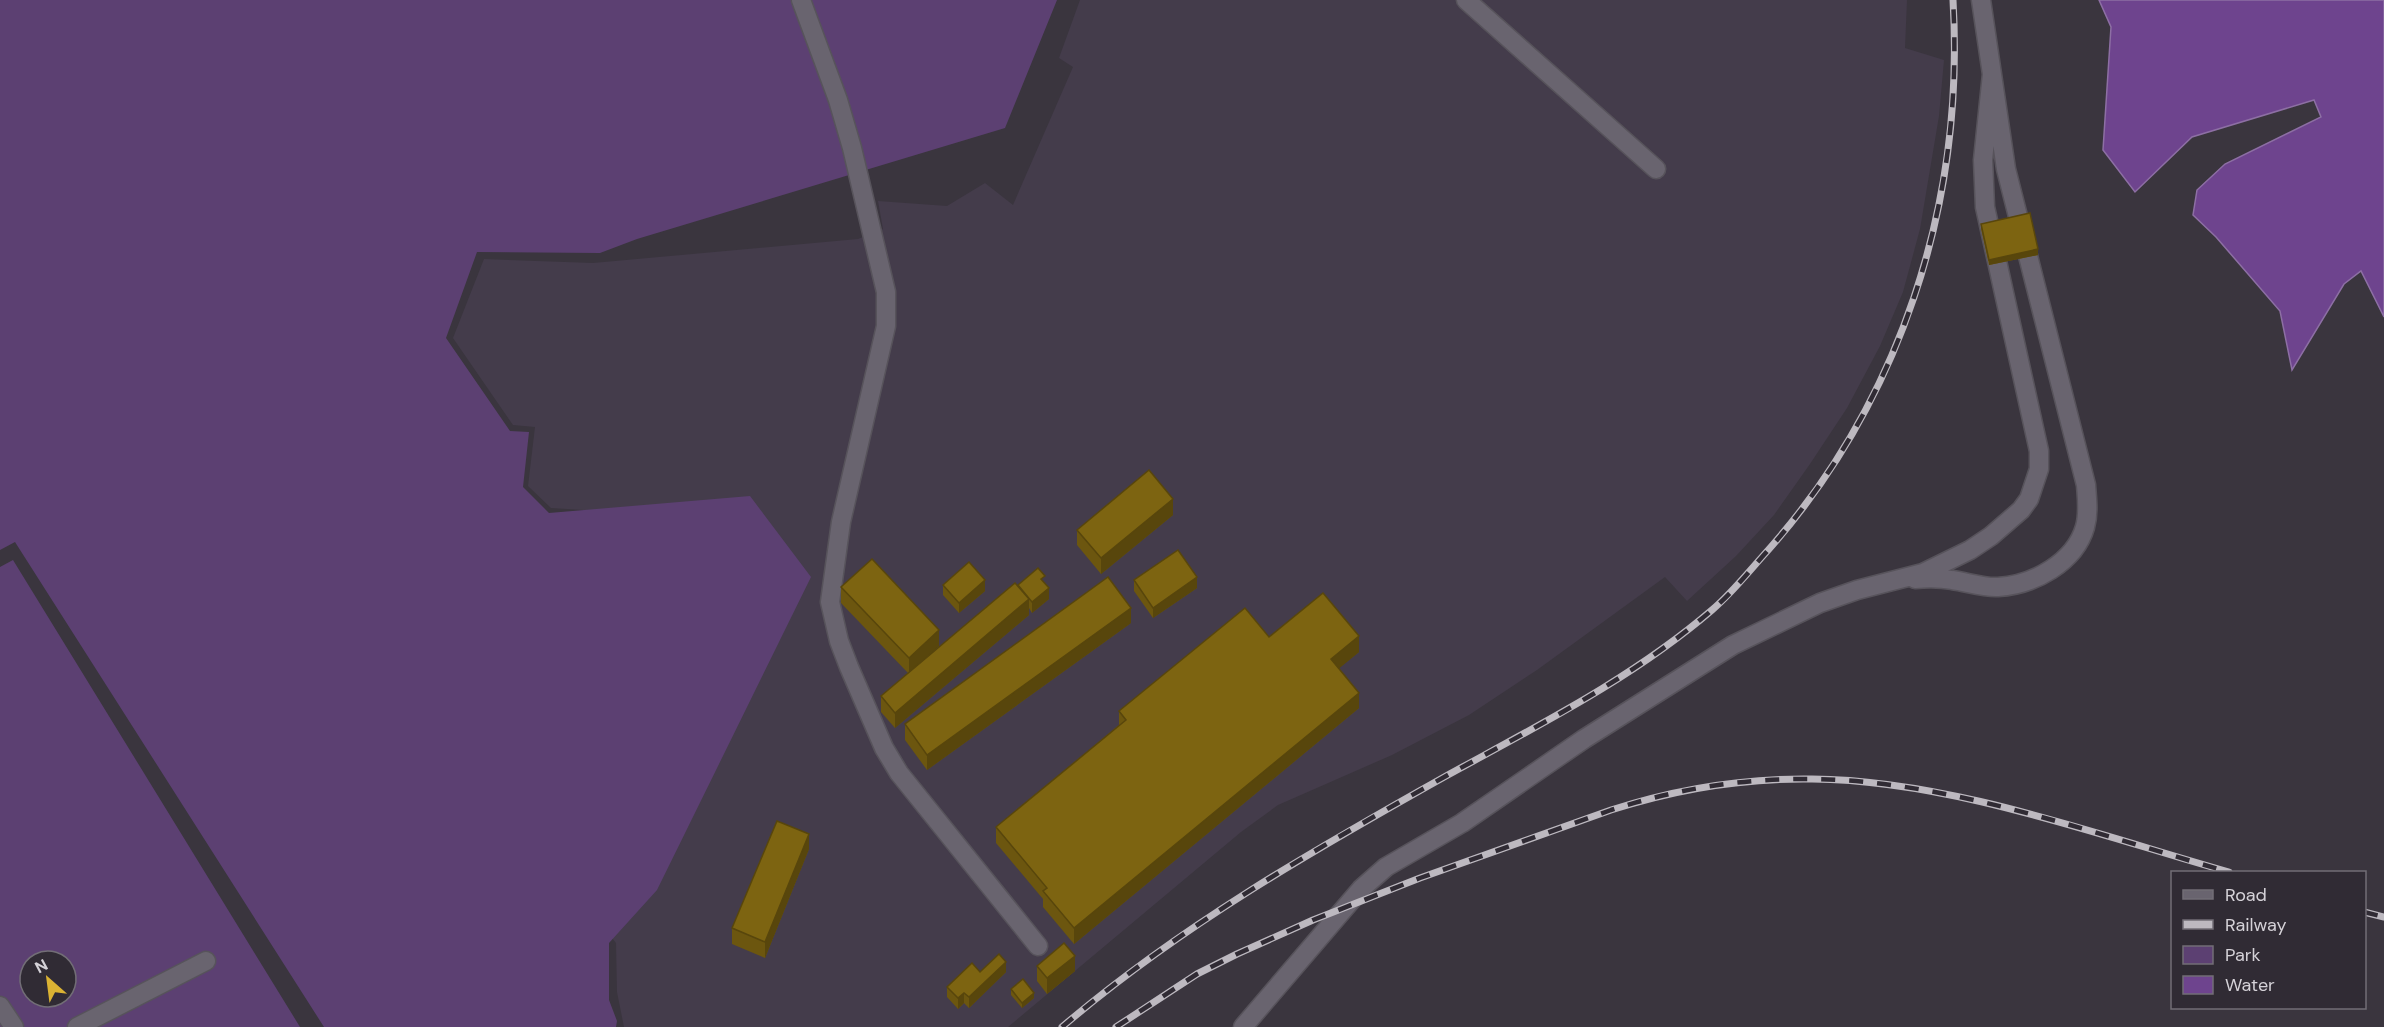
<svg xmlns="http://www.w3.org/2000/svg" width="2384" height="1027" font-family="'DM Sans',sans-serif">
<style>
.built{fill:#443c4b}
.green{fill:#5c4072;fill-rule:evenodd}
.water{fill:#6e448e;stroke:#8d6fa4;stroke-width:1.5}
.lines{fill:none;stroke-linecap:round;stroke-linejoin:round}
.minor-casing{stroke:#57535b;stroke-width:21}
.minor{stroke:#69646f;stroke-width:18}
.rail-casing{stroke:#bdb9c0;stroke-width:7}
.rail{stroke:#302b34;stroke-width:4.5;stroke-dasharray:14;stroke-linecap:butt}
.wall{fill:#6c560f}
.shaded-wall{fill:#58460c}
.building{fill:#7d6411;stroke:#58460c;stroke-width:1.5}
</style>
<rect width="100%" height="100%" fill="#3a353e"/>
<path class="built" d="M 1080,0 L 1907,0 L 1905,48 L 1944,60 L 1939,116 L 1920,229 L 1903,292 L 1880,346 L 1847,408 L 1810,464 L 1774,515 L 1736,556 L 1687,601 L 1665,577 L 1537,670 L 1469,715 L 1392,755 L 1278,805 L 1241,832 L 1008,1027 L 624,1027 L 617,992 L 616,943 L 533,840 L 599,511 L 551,508 L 528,486 L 535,427 L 513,425 L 453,338 L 484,259 L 593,263 L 858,239 L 883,229 L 878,201 L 947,206 L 985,183 L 1013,205 L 1073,67 L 1059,58 Z"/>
<path class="green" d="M 0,0 L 1057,0 L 1005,128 L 637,239 L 600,253 L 477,252 L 446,338 L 510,431 L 529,432 L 523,487 L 549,513 L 750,496 L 811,577 L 657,890 L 609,943 L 609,1000 L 617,1021 L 616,1027 L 324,1027 L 15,542 L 0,550 Z
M 13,560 L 300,1027 L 0,1027 L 0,567 ZM 30,961 L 66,961 L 66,997 L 30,997 Z"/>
<path class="water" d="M 2099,0 L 2384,0 L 2384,317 L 2361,271 L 2344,284 L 2292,370 L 2280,311 L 2216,237 L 2193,215 L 2197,190 L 2225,164 L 2321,117 L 2314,100 L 2192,137 L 2135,192 L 2103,150 L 2111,27 Z"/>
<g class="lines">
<g class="minor-casing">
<path id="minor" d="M 801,0 L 838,100 L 852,148 L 886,292 L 886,326 L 841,522 L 830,602 L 839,641 L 849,667 L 884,748 L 899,773 L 1038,946
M 1466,0 L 1656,169
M 1915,579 C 1927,578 1941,578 1952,580 C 1967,582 1984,588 1998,587 C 2034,585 2075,562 2085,527 C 2089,513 2087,499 2086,485 L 2006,169 L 1981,0
M 0,1006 L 14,1027
M 77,1027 L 206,961
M 1243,1027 L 1361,889 L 1386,867 L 1462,823 L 1584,739 L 1733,645 L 1820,603 L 1857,590 L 1923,573 L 1970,550 L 1991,536 L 2021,510 L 2029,499 L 2039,469 L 2039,451 L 1985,207 L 1983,160 L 1992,74"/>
</g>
<use href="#minor" class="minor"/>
<g class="rail-casing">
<path id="rail" d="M 2364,912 L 2384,917
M 1062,1027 C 1179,927 1312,851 1446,776 C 1537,726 1633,678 1712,610 C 1730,595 1746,575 1762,557 C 1900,405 1965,204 1953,0
M 1116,1027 L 1197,974 L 1237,954 L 1313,920 L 1420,878 L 1611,810 C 1676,789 1743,778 1812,779 C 1949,780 2098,835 2229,872"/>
</g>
<use href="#rail" class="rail"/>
</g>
<path class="wall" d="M 1981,224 L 2038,255 L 1989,265 L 1981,229 Z
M 1173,515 L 1101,574 L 1077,545 L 1077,530 Z
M 1134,580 L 1197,588 L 1153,618 L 1134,591 Z
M 1045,583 L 1049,599 L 1032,613 L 1029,608 L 1029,615 L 895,728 L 881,712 L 881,696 L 908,673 L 841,603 L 841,587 L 939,646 L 919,664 L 1018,587 L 1018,585 Z
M 943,585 L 985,591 L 959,613 L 943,595 Z
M 1131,623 L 927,770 L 905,740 L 905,724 Z
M 1269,637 L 1359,652 L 1339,668 L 1359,708 L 1074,944 L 1043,907 L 1043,899 L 996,843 L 996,827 L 1119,725 L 1119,711 Z
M 809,849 L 765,958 L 732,944 L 732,928 Z
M 1037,966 L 1075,971 L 1047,994 L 1037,981 Z
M 980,972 L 1006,972 L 969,1008 L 964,1003 L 958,1009 L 947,997 L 947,987 Z
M 1011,989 L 1034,998 L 1022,1008 L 1011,995 Z"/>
<path class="shaded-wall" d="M 2038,249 L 2038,255 L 1989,265 L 1989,260 Z
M 1173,499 L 1173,515 L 1101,574 L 1101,558 Z
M 1197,577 L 1197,588 L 1153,618 L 1153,608 Z
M 985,580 L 985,591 L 959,613 L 959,603 Z
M 1049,588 L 1049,599 L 1032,613 L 1032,602 Z
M 1029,599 L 1029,615 L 895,728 L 895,713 Z
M 1131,608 L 1131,623 L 927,770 L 927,755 Z
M 939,630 L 939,646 L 909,674 L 909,658 Z
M 1359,636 L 1359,652 L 1331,675 L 1331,659 Z
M 1359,693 L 1359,708 L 1074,944 L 1074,928 Z
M 809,834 L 809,849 L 765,958 L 765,942 Z
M 1075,956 L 1075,971 L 1047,994 L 1047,978 Z
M 1006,962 L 1006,972 L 969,1008 L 969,997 Z
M 964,993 L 964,1003 L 958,1009 L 958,998 Z
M 1034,993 L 1034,998 L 1022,1008 L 1022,1003 Z"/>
<path class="building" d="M 2030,213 L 2038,249 L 1989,260 L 1981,224 Z
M 1149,470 L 1173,499 L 1101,558 L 1077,530 Z
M 1178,550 L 1197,577 L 1153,608 L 1134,580 Z
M 872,559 L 939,630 L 909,658 L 841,587 Z
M 969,562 L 985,580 L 959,603 L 943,585 Z
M 1038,568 L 1045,576 L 1041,579 L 1049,588 L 1032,602 L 1018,585 Z
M 1108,577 L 1131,608 L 927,755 L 905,724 Z
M 1015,583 L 1029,599 L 895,713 L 881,696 Z
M 1323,593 L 1359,636 L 1331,659 L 1359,693 L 1074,928 L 1043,891 L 1047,888 L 996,827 L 1126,720 L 1119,711 L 1245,608 L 1269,637 Z
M 777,821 L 809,834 L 765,942 L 732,928 Z
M 1064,943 L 1075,956 L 1047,978 L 1037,966 Z
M 999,954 L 1006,962 L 969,997 L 964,993 L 958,998 L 947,987 L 972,963 L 980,972 Z
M 1023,979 L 1034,993 L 1022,1003 L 1011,989 Z"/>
<rect x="2171" y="871" width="195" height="138" fill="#302b34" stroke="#726e76" stroke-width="1.5"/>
<rect x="2183" y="890" width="30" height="9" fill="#69646f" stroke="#726e76" stroke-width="1.5"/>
<text x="2225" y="901" font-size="18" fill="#d5d2d8">Road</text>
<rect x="2183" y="920" width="30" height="9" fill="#bdb9c0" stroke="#726e76" stroke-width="1.5"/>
<text x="2225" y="931" font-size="18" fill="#d5d2d8">Railway</text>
<rect x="2183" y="946" width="30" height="18" fill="#5c4072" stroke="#726e76" stroke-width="1.5"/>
<text x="2225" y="961" font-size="18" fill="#d5d2d8">Park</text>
<rect x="2183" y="976" width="30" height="18" fill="#6e448e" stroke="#726e76" stroke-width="1.5"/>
<text x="2225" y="991" font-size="18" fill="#d5d2d8">Water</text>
<g transform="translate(48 979) rotate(332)"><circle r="28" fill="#302b34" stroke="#726e76" stroke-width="1.5"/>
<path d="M0-4.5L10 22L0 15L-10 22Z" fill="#dbb333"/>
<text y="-9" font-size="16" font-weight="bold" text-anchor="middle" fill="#d5d2d8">N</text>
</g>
</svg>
